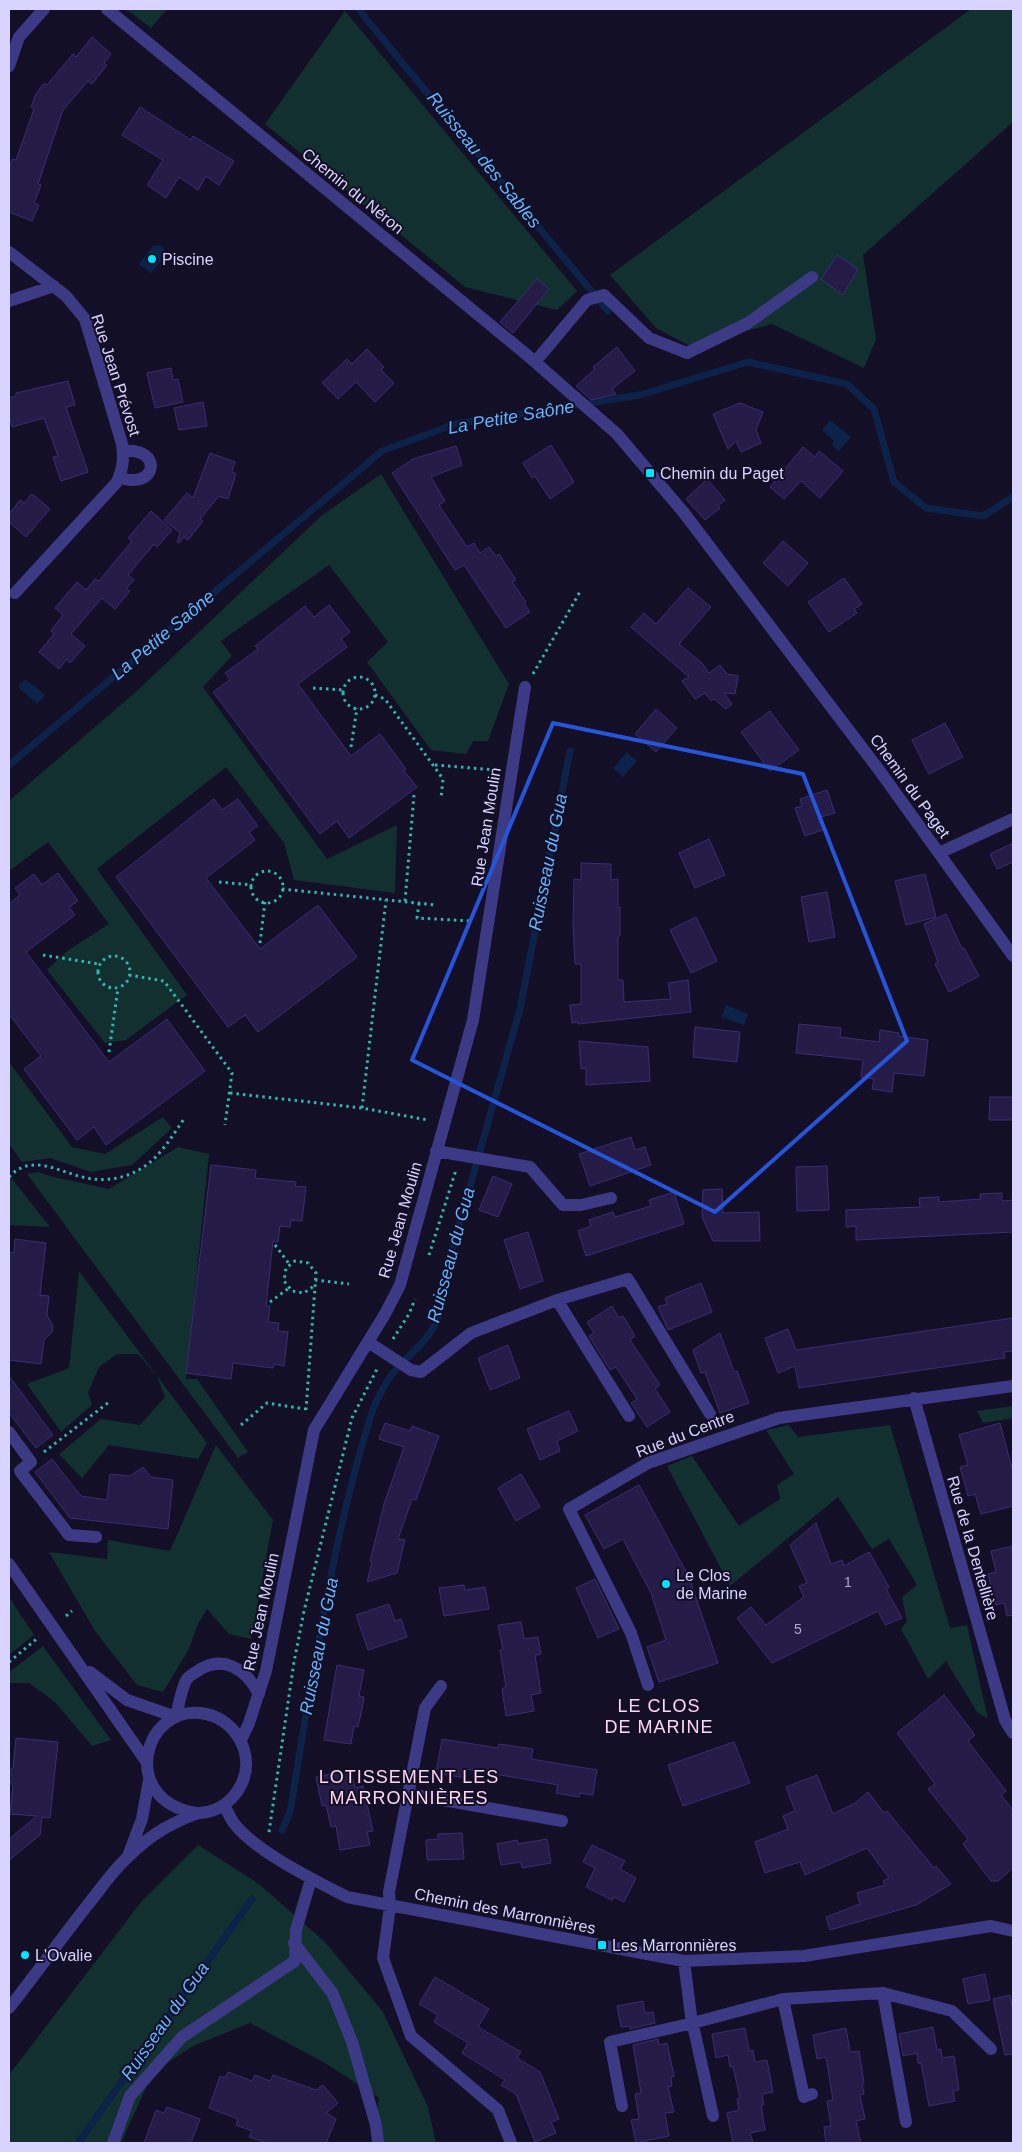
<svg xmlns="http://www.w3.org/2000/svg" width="1022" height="2152" font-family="Helvetica,sans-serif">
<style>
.green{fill:#12302f}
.water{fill:#0c2248}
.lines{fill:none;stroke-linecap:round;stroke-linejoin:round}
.stream{stroke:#0c2248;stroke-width:7}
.building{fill:#241b47;stroke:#3b2d73}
.path{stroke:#2fb8b0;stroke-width:3;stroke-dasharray:2.5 4;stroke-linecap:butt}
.minor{stroke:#3d3a85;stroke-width:12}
.marked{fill:none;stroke:#2655da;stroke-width:4;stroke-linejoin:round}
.poi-dot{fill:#00e5ff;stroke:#130f26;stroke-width:2}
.labels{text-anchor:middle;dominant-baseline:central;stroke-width:4;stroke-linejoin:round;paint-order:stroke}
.number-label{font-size:14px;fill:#aca6d1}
.street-label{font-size:16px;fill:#d9d4ff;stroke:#130f26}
.poi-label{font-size:16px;fill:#d9d4ff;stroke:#130f26;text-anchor:start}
.water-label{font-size:18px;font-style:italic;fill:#62b6ff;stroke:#130f26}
.neighbourhood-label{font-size:18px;letter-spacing:1px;fill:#ffd6f0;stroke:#130f26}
</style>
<rect width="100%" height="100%" fill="#130f26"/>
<path class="green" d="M 126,9 L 167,9 L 151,28 Z
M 971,9 L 1013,9 L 1013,122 L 863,255 L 876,339 L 864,368 L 772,324 L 690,346 L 656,328 L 610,275 Z
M 345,11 L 577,291 L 557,310 L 465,287 L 265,124 Z
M 381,474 L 509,684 L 488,741 L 473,741 L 466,754 L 431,750 L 367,662 L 388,642 L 329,565 L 221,641 L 232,656 L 203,687 L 327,859 L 397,825 L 395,893 L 294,880 L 284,843 L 226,767 L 97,869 L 187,995 L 126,1040 L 105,1043 L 47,970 L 67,951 L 109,924 L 48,842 L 9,871 L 9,801 L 138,690 L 321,516 Z
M 9,1062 L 72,1147 L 105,1154 L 163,1117 L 172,1128 L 132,1165 L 91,1172 L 50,1158 L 22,1162 L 9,1144 Z
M 178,1147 L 209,1154 L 186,1379 L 197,1379 L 248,1452 L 238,1458 L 27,1174 L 39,1172 L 49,1176 L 109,1189 Z
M 9,1175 L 50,1227 L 9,1225 Z
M 79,1271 L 207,1443 L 198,1459 L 109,1445 L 82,1478 L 59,1454 L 101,1419 L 140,1425 L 165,1397 L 157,1376 L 138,1354 L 117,1354 L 99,1367 L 88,1393 L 92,1405 L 61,1432 L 27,1384 L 69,1368 Z
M 1013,1406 L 1013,1418 L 983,1423 L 977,1411 Z
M 789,1425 L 798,1437 L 890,1425 L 950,1628 L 967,1625 L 988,1719 L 977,1712 L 946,1661 L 928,1679 L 901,1629 L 907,1621 L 902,1597 L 917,1585 L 889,1539 L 872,1549 L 838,1497 L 730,1586 L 667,1466 L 692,1456 L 739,1526 L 780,1499 L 777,1485 L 794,1474 L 766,1430 Z
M 216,1445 L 273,1520 L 251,1639 L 229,1634 L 207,1609 L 198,1624 L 189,1649 L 163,1692 L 137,1685 L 95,1631 L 49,1552 L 107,1559 L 108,1540 L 170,1551 Z
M 9,1597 L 34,1635 L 9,1655 Z
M 43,1646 L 111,1740 L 92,1746 L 55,1702 L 29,1683 L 9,1683 L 9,1672 Z
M 198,1845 L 259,1884 L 325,1942 L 383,2012 L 428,2107 L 436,2143 L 378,2143 L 376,2125 L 379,2098 L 325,2063 L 250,2023 L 193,2046 L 153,2072 L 121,2143 L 9,2143 L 9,2075 L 141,1902 Z"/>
<path class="water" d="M 159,245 L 163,247 L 166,255 L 151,273 L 139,264 L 153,246 Z
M 830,420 L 851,437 L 839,451 L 832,445 L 834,441 L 822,430 Z
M 25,680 L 28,681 L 45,695 L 37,704 L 20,689 L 19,684 Z
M 627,752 L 637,761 L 623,777 L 613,768 Z
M 726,1005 L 748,1014 L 744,1025 L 721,1017 Z"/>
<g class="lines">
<path class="stream" d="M 359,9 L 367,20 L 608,311
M 9,765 L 382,451 L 455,424 L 640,395 L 748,362 L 847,384 L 874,409 L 894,482 L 926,508 L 983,516 L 1013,497
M 282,1830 L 290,1812 C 312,1679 331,1544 371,1415 C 375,1403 384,1385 392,1374 C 406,1356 425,1345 436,1323 C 440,1314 440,1300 441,1289 L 520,1009 L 570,751
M 78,2143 L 252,1899"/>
</g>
<path class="building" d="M 92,37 L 111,54 L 104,63 L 107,65 L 92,84 L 88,81 L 63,110 L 38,184 L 41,185 L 34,203 L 39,205 L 32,221 L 9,212 L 9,170 L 12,159 L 16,160 L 34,109 L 31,107 L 36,94 L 44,83 L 47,85 L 73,54 L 76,57 Z
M 140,107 L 191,140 L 193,136 L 234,161 L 219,185 L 206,176 L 198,190 L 179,177 L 166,198 L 147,185 L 163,160 L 122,135 Z
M 837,255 L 858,269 L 843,295 L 821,279 Z
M 537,279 L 549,289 L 513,333 L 500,322 Z
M 617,347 L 635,371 L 612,389 L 616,394 L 591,400 L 576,386 L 595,369 L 593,367 Z
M 367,349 L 384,367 L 381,370 L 394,383 L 375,402 L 356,382 L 338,399 L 322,383 L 347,359 L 352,364 Z
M 171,368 L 173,380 L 178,379 L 183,402 L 155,408 L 147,373 Z
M 68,381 L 75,405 L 66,407 L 88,472 L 61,481 L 53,457 L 58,456 L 44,418 L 12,427 L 9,414 L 9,398 L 16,396 L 16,393 Z
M 203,402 L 207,426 L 179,430 L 174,408 Z
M 740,403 L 763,412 L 756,430 L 761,443 L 741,452 L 736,441 L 728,449 L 713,414 Z
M 551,445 L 574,482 L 550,499 L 535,476 L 532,478 L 523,463 Z
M 456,446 L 462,465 L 431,477 L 445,501 L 439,505 L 467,547 L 474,543 L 480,553 L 489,547 L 496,556 L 499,554 L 516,580 L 512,582 L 526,602 L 524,603 L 530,612 L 506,628 L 464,565 L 455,570 L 392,473 L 413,459 Z
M 803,447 L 815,457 L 819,451 L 843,471 L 820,498 L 801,481 L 784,499 L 770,487 Z
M 210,453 L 235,462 L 232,472 L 236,474 L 228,499 L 219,496 L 200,519 L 203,521 L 188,540 L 184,537 L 179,543 L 177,542 L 180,533 L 164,520 L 187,493 L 193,498 Z
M 707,479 L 725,500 L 718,506 L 720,508 L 705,520 L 686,499 Z
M 32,494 L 50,509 L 26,537 L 9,522 L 9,514 L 20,500 L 24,503 Z
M 151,511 L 172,530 L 157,547 L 154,544 L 128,575 L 134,580 L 126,589 L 130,591 L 115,609 L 102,598 L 71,634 L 85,646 L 70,663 L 67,659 L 59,669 L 39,652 L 54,634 L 51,631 L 63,615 L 55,608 L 77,582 L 86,590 L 95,579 L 99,581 L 132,541 L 128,538 Z
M 783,541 L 808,563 L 788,586 L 763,563 Z
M 844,578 L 862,604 L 854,609 L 857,613 L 829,632 L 808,602 Z
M 688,588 L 711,607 L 679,644 L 702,663 L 709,673 L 720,665 L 727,674 L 738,676 L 735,694 L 724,693 L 732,704 L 726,709 L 714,699 L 711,701 L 705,693 L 695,699 L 682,681 L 689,677 L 631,627 L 644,613 L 656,624 Z
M 329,605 L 350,632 L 341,639 L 347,647 L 298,684 L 351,756 L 380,734 L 406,769 L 404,771 L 417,787 L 349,838 L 337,821 L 320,834 L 213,692 L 230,680 L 225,673 L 258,649 L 255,646 L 305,606 L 314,617 Z
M 656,709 L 677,728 L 656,752 L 635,734 Z
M 770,711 L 799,750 L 770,771 L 741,732 Z
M 945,723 L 963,757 L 929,774 L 912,740 Z
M 827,790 L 835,813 L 821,817 L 825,829 L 805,836 L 795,808 L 802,806 L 800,799 Z
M 214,799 L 222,810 L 238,799 L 258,826 L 249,832 L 255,840 L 206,878 L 260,949 L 318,905 L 357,957 L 258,1032 L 245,1015 L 228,1027 L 116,877 Z
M 709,839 L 725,875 L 695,888 L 679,853 Z
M 1013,843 L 1013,862 L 997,869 L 990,854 Z
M 581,863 L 611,864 L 611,880 L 618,879 L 618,908 L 620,907 L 620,936 L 618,936 L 618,980 L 623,980 L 624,1002 L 671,999 L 668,983 L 688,980 L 691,1012 L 578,1024 L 578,1022 L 572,1023 L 570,1005 L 581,1004 L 581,964 L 575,964 L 573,925 L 574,879 L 581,880 Z
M 58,873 L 78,901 L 69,907 L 75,915 L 26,952 L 109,1062 L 167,1019 L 205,1071 L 106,1145 L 94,1127 L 77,1140 L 24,1069 L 41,1056 L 9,1014 L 9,904 L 20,895 L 15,888 L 34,874 L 42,885 Z
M 925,874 L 936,917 L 906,925 L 895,881 Z
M 827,892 L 835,937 L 809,942 L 801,897 Z
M 946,914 L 962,949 L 964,948 L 979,976 L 949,992 L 935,964 L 938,962 L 924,924 Z
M 696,917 L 717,961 L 691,973 L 670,930 Z
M 799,1024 L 841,1028 L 840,1037 L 879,1042 L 880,1030 L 899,1033 L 898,1036 L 928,1040 L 924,1076 L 894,1073 L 892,1092 L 872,1089 L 874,1079 L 861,1077 L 863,1060 L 796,1053 Z
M 695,1027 L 740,1032 L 737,1062 L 693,1057 Z
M 579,1041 L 648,1047 L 650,1081 L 586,1085 L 586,1068 L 581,1069 Z
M 990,1097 L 1013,1097 L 1013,1120 L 989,1120 Z
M 631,1137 L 635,1150 L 645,1147 L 651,1165 L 590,1186 L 579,1154 Z
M 211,1165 L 256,1170 L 255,1178 L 296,1182 L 295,1186 L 306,1187 L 302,1221 L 291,1220 L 290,1227 L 280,1226 L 278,1242 L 273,1241 L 266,1306 L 270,1306 L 268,1322 L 279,1323 L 278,1331 L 288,1332 L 284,1366 L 274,1364 L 273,1368 L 233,1363 L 231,1379 L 186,1373 Z
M 827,1166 L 829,1210 L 797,1211 L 796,1167 Z
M 493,1176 L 512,1184 L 498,1217 L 479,1210 Z
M 722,1189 L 723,1213 L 759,1212 L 760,1241 L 713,1241 L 702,1217 L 703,1190 Z
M 674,1192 L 684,1224 L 586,1256 L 578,1231 L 591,1226 L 589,1220 L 613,1212 L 615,1217 L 651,1206 L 649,1200 Z
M 1002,1193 L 1002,1201 L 1013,1200 L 1013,1232 L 856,1240 L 856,1226 L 846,1227 L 846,1210 L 920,1207 L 919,1198 L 939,1197 L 939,1202 L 981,1199 L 980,1194 Z
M 528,1232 L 543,1281 L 520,1289 L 504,1240 Z
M 15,1239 L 46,1243 L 40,1295 L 49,1296 L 47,1315 L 53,1326 L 52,1332 L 44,1340 L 41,1364 L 9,1360 L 9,1252 L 14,1253 Z
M 701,1283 L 712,1312 L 668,1330 L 658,1307 L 667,1304 L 665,1298 Z
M 612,1306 L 619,1318 L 623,1316 L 635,1336 L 630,1340 L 660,1385 L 655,1389 L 670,1412 L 647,1427 L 631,1403 L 637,1399 L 616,1367 L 610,1370 L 589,1336 L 594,1333 L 587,1322 Z
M 1013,1318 L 1013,1351 L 1004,1352 L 1005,1358 L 799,1388 L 795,1366 L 778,1373 L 765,1338 L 788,1329 L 796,1350 Z
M 720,1333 L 734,1372 L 737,1371 L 749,1403 L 720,1413 L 705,1372 L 701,1373 L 693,1350 Z
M 508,1345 L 520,1378 L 490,1390 L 478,1358 Z
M 9,1376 L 53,1435 L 36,1448 L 9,1413 Z
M 569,1411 L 578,1431 L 557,1441 L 560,1451 L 540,1460 L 527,1429 Z
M 385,1423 L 410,1431 L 412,1426 L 439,1436 L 416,1500 L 412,1499 L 398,1539 L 405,1540 L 397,1573 L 367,1582 L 372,1562 L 370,1562 L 384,1504 L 404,1447 L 379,1439 Z
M 1000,1423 L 1013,1472 L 1013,1506 L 981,1514 L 975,1494 L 968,1496 L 960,1467 L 968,1465 L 959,1435 Z
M 52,1459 L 81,1496 L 107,1500 L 110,1474 L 130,1476 L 143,1467 L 151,1477 L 173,1480 L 168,1529 L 70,1518 L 35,1472 Z
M 521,1474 L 540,1507 L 516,1521 L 498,1488 Z
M 639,1485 L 689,1577 L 718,1663 L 659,1682 L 647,1647 L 666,1640 L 651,1593 L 623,1539 L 604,1549 L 585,1515 Z
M 816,1523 L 831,1564 L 842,1560 L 844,1566 L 869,1552 L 889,1587 L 886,1589 L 902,1618 L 885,1625 L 878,1611 L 772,1663 L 737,1618 L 751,1607 L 766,1625 L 804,1597 L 799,1586 L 807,1583 L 790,1545 Z
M 1013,1546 L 1013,1615 L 1007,1616 L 1004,1603 L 996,1605 L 988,1574 L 996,1572 L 991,1551 Z
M 595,1579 L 619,1629 L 598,1638 L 576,1588 Z
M 464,1585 L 465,1590 L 485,1587 L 489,1609 L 444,1616 L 439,1588 Z
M 389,1604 L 395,1621 L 401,1619 L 407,1637 L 368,1650 L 356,1615 Z
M 521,1622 L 524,1639 L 538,1637 L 541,1654 L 535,1655 L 541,1693 L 531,1695 L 534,1711 L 506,1716 L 502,1689 L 506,1687 L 500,1650 L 503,1649 L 498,1625 Z
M 337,1665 L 364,1670 L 359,1696 L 364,1697 L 362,1709 L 358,1727 L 354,1726 L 351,1744 L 324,1740 Z
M 944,1695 L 975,1735 L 968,1741 L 1006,1791 L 1001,1795 L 1013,1810 L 1013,1868 L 998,1881 L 991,1881 L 963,1844 L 968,1839 L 928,1789 L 935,1784 L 897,1733 Z
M 16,1738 L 58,1742 L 50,1818 L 42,1817 L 40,1835 L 9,1860 L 9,1839 L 37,1816 L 10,1814 L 13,1786 L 9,1780 L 9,1771 L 13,1768 Z
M 442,1739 L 498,1748 L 499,1744 L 533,1749 L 531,1759 L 597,1770 L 593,1795 L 580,1793 L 579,1797 L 556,1793 L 558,1785 L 466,1769 L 465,1778 L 436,1773 Z
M 734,1742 L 750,1783 L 683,1806 L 668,1765 Z
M 351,1770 L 355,1788 L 363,1786 L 373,1831 L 367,1832 L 370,1845 L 340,1850 L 336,1826 L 331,1827 L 326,1805 L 322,1806 L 316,1777 Z
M 817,1775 L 833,1814 L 855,1803 L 868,1792 L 884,1813 L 887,1811 L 934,1868 L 936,1866 L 951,1884 L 916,1905 L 830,1930 L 826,1917 L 860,1904 L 857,1893 L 885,1885 L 883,1881 L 889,1878 L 867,1848 L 805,1875 L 800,1862 L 765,1873 L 755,1842 L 788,1829 L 783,1816 L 795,1811 L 786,1787 Z
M 462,1833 L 464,1859 L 427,1860 L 426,1840 L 438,1839 L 438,1834 Z
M 547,1839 L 551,1863 L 522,1868 L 521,1862 L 501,1865 L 497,1844 L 517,1840 L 518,1844 Z
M 592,1845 L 625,1861 L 620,1869 L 636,1878 L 624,1902 L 614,1897 L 612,1900 L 586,1887 L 595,1868 L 583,1862 Z
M 985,1974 L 990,2000 L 968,2004 L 963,1979 Z
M 435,1977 L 489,2009 L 478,2027 L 521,2052 L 517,2058 L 540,2072 L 559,2119 L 551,2122 L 556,2133 L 535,2142 L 516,2094 L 501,2085 L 505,2080 L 462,2053 L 468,2043 L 434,2022 L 438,2015 L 419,2004 Z
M 1010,1995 L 1013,2010 L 1013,2054 L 1005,2055 L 993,1999 Z
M 643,2001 L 645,2013 L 653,2012 L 655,2023 L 630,2029 L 630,2026 L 621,2027 L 617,2006 Z
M 933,2027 L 937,2050 L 941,2049 L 942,2058 L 954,2056 L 959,2090 L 953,2091 L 955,2101 L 929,2106 L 921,2063 L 918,2063 L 917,2053 L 903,2056 L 899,2034 Z
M 745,2028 L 749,2051 L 753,2050 L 755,2062 L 767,2060 L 773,2092 L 762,2094 L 764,2105 L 761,2105 L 765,2130 L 750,2133 L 753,2143 L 733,2143 L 727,2113 L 739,2110 L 737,2099 L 740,2099 L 733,2066 L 730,2067 L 728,2055 L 716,2058 L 712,2034 Z
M 846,2028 L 850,2052 L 859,2051 L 864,2083 L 862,2084 L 864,2094 L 860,2095 L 865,2119 L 856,2121 L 861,2143 L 826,2143 L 824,2127 L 831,2126 L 827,2101 L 833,2100 L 826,2057 L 817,2059 L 813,2035 Z
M 658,2039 L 659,2045 L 667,2043 L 674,2076 L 671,2077 L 672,2086 L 668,2087 L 674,2112 L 665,2113 L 669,2136 L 636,2143 L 631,2120 L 639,2119 L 635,2094 L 641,2093 L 633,2045 Z
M 228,2072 L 252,2081 L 255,2075 L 270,2081 L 273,2075 L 316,2090 L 323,2085 L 338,2103 L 326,2113 L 336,2119 L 326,2143 L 267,2143 L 249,2137 L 252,2131 L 236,2125 L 238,2119 L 209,2108 L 220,2076 L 225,2078 Z
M 167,2107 L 200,2119 L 191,2143 L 144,2143 L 156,2110 L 164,2113 Z"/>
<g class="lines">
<path class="path" d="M 533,674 L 581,590
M343 693a16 16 0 1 1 32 0a16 16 0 1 1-32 0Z
M 313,688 L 344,690
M 375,695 L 385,699 L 443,779 L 441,798
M 351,747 L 357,708
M 435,765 L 496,770
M251 887a16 16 0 1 1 32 0a16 16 0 1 1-32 0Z
M 219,882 L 252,885
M 282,889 L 436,905
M 405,901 L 414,795
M 419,903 L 417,918 L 471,921
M 260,943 L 265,902
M 43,955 L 99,964
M98 972a16 16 0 1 1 32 0a16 16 0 1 1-32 0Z
M 129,975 L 164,981 L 232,1073 L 225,1125
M 109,1052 L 118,988
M 230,1093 L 362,1108 L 428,1120
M 362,1108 L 386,900
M 9,1177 C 32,1152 60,1173 87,1178 C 107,1182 128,1178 145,1166 C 162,1154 172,1136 184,1119
M 275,1245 L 290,1265
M 429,1255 L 456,1170
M 315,1280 L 349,1284
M 270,1302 L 289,1288
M 393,1339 L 409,1314 L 415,1299
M 306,1410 L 316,1273 L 308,1263 L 295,1261 L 286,1268 L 284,1281 L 292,1291 L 304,1293 L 314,1286
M 241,1425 L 267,1403 L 305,1409
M 44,1452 L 109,1402
M 66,1616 L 72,1611
M 9,1662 L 39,1637
M 269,1832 L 294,1662 L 304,1611 L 352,1418 L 377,1369"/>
<path class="minor" d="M 107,9 L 527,355 L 617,434 L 684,513 L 879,770 L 1013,956
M 9,66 L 19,37 L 44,9
M 9,252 L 66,296 L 85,319 L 122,444 C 124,459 123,468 117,482 L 15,593
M 9,301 L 54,286
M 535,362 L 587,300 L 604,295 L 649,338 L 687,353 L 748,323 L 812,277
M 119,477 C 156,492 165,447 123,451
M 939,853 L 1013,819
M 436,1151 L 530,1167 L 563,1205 L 581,1205 L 611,1198
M 557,1300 L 629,1416
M 368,1342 L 411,1370 L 421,1372 L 471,1333 L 557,1300 L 628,1279 L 710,1414
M 914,1398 L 1005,1720 L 1013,1733
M 9,1432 L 31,1462 L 20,1471 L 69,1535 L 96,1537
M 9,1564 L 146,1761
M 90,1672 L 127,1700 L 176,1717 C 178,1708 182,1686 187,1679 C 188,1677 193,1674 196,1672 C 222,1653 246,1669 259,1694
M 648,1685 L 631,1633 L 569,1509 L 648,1463 L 779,1418 L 1013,1386
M 441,1686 L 425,1708 L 389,1892 L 390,1906 L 383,1958 L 411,2036 L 498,2110 L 511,2143
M 241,1740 L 249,1723 L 266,1671 L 314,1430 L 385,1314 L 400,1285 L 473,1020 L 525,687
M 409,1794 L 562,1821
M 224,1805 C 227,1811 230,1817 233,1822 C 254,1851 316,1881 347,1897 L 684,1961 L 804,1956 L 991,1926 L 1013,1931
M 128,1856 L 142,1819 L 149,1780
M 294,1943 L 333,1994 L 352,2042 L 376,2125 L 378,2143
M 684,1961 L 691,2016 L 713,2116
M 883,1993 L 906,2122
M 783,1999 L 804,2097 L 812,2094
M 9,2008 C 37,1973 62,1937 90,1902 C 102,1887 114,1869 129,1856 C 139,1846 153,1835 165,1828 C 175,1823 185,1817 196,1814 C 201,1812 206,1813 211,1811 C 224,1807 235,1797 241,1785 C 256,1756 236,1720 206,1714 C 142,1701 118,1802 197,1813
M 622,2106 L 610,2042 L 693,2023 L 783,1999 L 883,1993 L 952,2011 L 991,2049
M 113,2143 L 130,2096 L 182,2037 L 295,1961 L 296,1930 L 311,1879"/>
</g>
<path class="marked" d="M 553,723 L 803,774 L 907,1041 L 715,1212 L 412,1060 Z"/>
<g class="poi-dot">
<circle cx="152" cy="259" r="5"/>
<rect x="645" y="468" width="10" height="10" rx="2.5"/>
<circle cx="666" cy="1584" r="5"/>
<rect x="597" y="1940" width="10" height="10" rx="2.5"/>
<circle cx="25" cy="1955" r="5"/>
</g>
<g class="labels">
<g class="number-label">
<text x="848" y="1582">1</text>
<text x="798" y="1629">5</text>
</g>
<g class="street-label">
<text transform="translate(353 191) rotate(39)">Chemin du Néron</text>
<text transform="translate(116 375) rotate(72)">Rue Jean Prévost</text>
<text transform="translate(910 786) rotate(54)">Chemin du Paget</text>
<text transform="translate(486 827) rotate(-81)">Rue Jean Moulin</text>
<text transform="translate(400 1220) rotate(-74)">Rue Jean Moulin</text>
<text transform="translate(685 1434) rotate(-21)">Rue du Centre</text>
<text transform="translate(973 1548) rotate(74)">Rue de la Dentellière</text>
<text transform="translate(261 1612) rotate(-78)">Rue Jean Moulin</text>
<text transform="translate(505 1911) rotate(11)">Chemin des Marronnières</text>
</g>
<g class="poi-label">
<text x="162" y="259">Piscine</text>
<text x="660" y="473">Chemin du Paget</text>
<text x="676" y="1575">Le Clos<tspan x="676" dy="18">de Marine</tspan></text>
<text x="612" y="1945">Les Marronnières</text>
<text x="35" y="1955">L'Ovalie</text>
</g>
<g class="water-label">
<text transform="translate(484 160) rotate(51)">Ruisseau des Sables</text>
<text transform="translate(511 417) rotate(-10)">La Petite Saône</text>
<text transform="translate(163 635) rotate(-40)">La Petite Saône</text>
<text transform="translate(548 862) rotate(-79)">Ruisseau du Gua</text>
<text transform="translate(451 1255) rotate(-75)">Ruisseau du Gua</text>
<text transform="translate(319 1646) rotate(-79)">Ruisseau du Gua</text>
<text transform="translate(165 2021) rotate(-55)">Ruisseau du Gua</text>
</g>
<g class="neighbourhood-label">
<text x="659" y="1706">LE CLOS<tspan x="659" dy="21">DE MARINE</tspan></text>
<text x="409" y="1777">LOTISSEMENT LES<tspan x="409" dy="21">MARRONNIÈRES</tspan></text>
</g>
</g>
<rect width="1022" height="2152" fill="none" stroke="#d9d4ff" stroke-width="20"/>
</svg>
